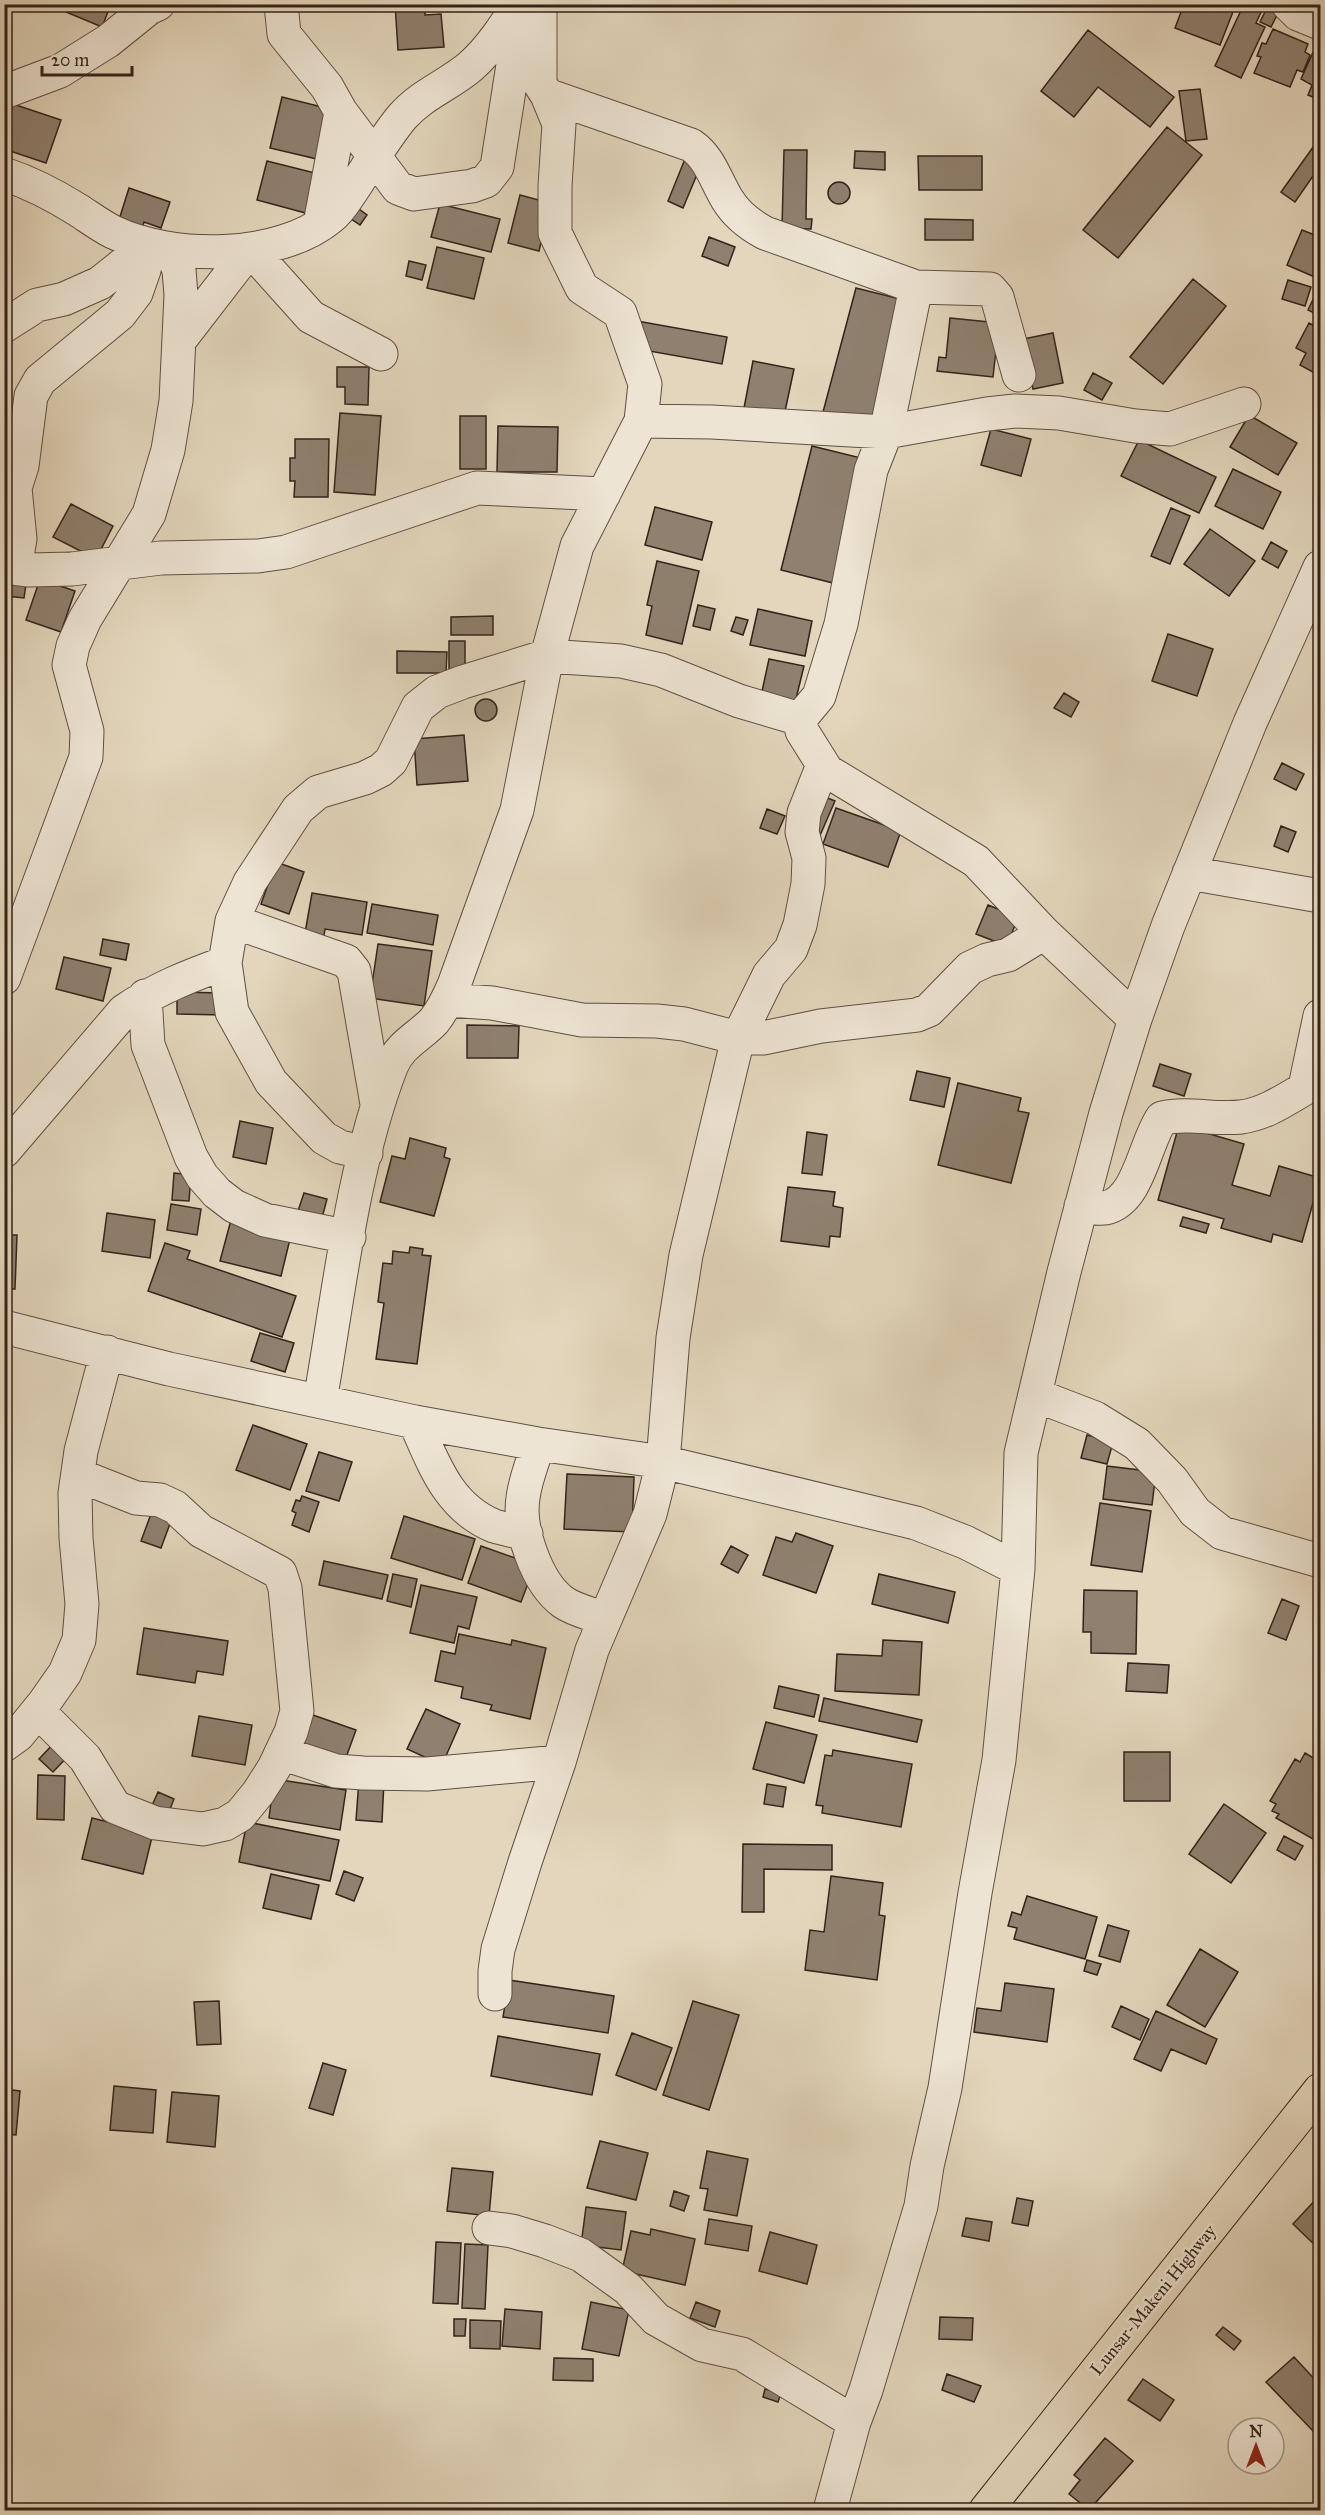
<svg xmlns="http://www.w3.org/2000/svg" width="1325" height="2515" font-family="'IM FELL Great Primer',serif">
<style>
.building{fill:#8f806f;stroke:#34221b;stroke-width:1.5}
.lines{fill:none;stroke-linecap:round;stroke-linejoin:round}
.minor-casing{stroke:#604f43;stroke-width:35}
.major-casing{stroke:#34221b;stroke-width:35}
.minor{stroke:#ede4d3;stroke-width:33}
.major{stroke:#e3d6bc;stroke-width:33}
.labels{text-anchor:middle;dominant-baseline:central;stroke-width:5;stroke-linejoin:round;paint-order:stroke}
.street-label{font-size:18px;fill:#34221b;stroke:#ede4d3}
</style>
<rect width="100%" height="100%" fill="#e3d6bc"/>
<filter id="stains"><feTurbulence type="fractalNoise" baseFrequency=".00333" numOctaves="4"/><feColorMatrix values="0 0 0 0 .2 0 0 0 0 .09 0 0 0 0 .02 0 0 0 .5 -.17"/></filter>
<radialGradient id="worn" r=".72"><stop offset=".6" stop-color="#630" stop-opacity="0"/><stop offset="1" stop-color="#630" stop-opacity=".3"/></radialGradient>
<path class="building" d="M 47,4 L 111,4 L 102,27 Z
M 395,4 L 425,4 L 425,15 L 441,14 L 444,47 L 398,50 Z
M 1184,4 L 1236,4 L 1220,45 L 1175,28 Z
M 1244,4 L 1256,4 L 1263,8 L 1256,23 L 1265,27 L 1241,78 L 1215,66 Z
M 1267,8 L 1278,13 L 1271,27 L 1260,22 Z
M 1273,29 L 1308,44 L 1305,52 L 1310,55 L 1303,72 L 1297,70 L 1290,87 L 1254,73 L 1261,57 L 1257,56 L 1262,43 L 1266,44 Z
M 1088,30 L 1174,97 L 1150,127 L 1098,87 L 1074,117 L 1041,91 Z
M 1320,37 L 1320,100 L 1308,95 L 1312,85 L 1301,79 Z
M 1200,89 L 1207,139 L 1186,141 L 1179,91 Z
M 282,97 L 330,109 L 317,159 L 270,148 Z
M 4,101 L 61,120 L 46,163 L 4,149 Z
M 1167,127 L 1202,155 L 1118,258 L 1083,230 Z
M 1316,143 L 1320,147 L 1320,166 L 1295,202 L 1281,192 Z
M 784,150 L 807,150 L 806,219 L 812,219 L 811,229 L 782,228 Z
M 855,151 L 885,152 L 885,170 L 854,168 Z
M 918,156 L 982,156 L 982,190 L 919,190 Z
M 685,159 L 701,165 L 683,208 L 668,201 Z
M 267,161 L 323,175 L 313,215 L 257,200 Z
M828 193a11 11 0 1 1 22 0a11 11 0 1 1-22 0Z
M 129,188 L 170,202 L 161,228 L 144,222 L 141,231 L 118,223 Z
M 520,195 L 550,203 L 539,251 L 508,243 Z
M 440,204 L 500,219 L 491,252 L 431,237 Z
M 355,206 L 367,215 L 360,225 L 347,216 Z
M 925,219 L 973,220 L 973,240 L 925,240 Z
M 1302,230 L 1320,237 L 1320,274 L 1319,273 L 1317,278 L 1287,265 Z
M 709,237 L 735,247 L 728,266 L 702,256 Z
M 437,247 L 484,258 L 474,299 L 427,288 Z
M 409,261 L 426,265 L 422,280 L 406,276 Z
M 1193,279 L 1226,306 L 1163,384 L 1130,357 Z
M 1288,280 L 1311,287 L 1305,306 L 1282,299 Z
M 1320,285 L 1320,316 L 1308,310 Z
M 856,288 L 908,301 L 875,425 L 823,412 Z
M 950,318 L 999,323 L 993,377 L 937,371 L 939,357 L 946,358 Z
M 637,321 L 727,337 L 722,364 L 632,348 Z
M 1309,323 L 1320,329 L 1320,376 L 1300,365 L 1306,353 L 1296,348 Z
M 1053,333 L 1063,383 L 1033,389 L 1023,339 Z
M 753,361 L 794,369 L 784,416 L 744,408 Z
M 337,367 L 369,367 L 368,405 L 345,404 L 345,387 L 337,387 Z
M 1093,373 L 1112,383 L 1102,400 L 1084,390 Z
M 340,413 L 381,416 L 375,495 L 334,492 Z
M 1249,415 L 1297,443 L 1278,475 L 1230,447 Z
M 460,416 L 486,416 L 486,469 L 460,469 Z
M 498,426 L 558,427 L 557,472 L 497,472 Z
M 991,429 L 1031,439 L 1021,476 L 981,465 Z
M 295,439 L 329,439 L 328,497 L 294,497 L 295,481 L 290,481 L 290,458 L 295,458 Z
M 1139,440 L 1216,477 L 1199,513 L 1121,476 Z
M 812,446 L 865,459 L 833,583 L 781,570 Z
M 4,447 L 18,455 L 4,480 Z
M 1233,469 L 1281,492 L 1263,529 L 1215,506 Z
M 71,504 L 113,526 L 96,559 L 53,537 Z
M 655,507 L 712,522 L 702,560 L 645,545 Z
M 1171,508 L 1190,516 L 1170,564 L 1151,556 Z
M 1210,529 L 1255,561 L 1229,596 L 1184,564 Z
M 1271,542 L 1287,551 L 1278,568 L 1262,559 Z
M 657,561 L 699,571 L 682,644 L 646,635 L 652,606 L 647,605 Z
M 8,575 L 27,577 L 24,598 L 6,596 Z
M 40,579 L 75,591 L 61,632 L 26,620 Z
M 698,605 L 715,609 L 710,630 L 693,626 Z
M 758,609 L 812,621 L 805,656 L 750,645 Z
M 493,616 L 493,635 L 451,635 L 451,617 Z
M 736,617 L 748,620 L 743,635 L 731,631 Z
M 1168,634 L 1213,649 L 1197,696 L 1152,681 Z
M 449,641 L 465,641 L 465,670 L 449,669 Z
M 397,651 L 447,652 L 446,673 L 397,673 Z
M 769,659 L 804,666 L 795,703 L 761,696 Z
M 1064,693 L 1079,702 L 1071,717 L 1054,708 Z
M475 710a11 11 0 1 1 22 0a11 11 0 1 1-22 0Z
M 464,735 L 468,781 L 417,785 L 414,739 Z
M 1282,763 L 1304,774 L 1296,790 L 1274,779 Z
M 825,797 L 835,801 L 818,840 L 808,835 Z
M 836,808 L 901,831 L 888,867 L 823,844 Z
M 767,809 L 785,816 L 777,834 L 760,828 Z
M 1281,826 L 1296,832 L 1288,852 L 1274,846 Z
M 276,862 L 304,872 L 289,914 L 261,904 Z
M 312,893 L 367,902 L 362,935 L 325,929 L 324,936 L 305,933 Z
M 372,904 L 438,915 L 433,945 L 367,933 Z
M 988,905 L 1018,917 L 1007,946 L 976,934 Z
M 103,939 L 129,944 L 126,960 L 100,955 Z
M 378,944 L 432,951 L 424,1006 L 370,998 Z
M 64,957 L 111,968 L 103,1001 L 56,989 Z
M 177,992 L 224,993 L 223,1015 L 177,1014 Z
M 467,1025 L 519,1026 L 518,1058 L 467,1058 Z
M 1160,1064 L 1191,1074 L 1184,1096 L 1153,1086 Z
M 917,1071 L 950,1078 L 944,1107 L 910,1100 Z
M 958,1083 L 1021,1098 L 1018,1111 L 1029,1113 L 1011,1183 L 938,1165 Z
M 240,1121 L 273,1128 L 266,1164 L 233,1157 Z
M 1179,1125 L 1244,1144 L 1232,1185 L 1270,1196 L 1279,1166 L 1320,1178 L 1302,1242 L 1273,1234 L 1271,1242 L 1221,1228 L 1224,1219 L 1158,1200 Z
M 807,1132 L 827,1135 L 822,1175 L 802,1173 Z
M 410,1138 L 446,1148 L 444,1157 L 450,1159 L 434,1216 L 380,1202 L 392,1156 L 405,1159 Z
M 174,1173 L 191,1175 L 189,1201 L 172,1200 Z
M 788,1187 L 835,1192 L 833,1206 L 843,1208 L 840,1237 L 830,1236 L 829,1247 L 781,1241 Z
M 304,1193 L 327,1199 L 322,1218 L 298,1211 Z
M 171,1204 L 201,1209 L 197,1235 L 167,1230 Z
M 107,1213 L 155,1220 L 150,1258 L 102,1251 Z
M 1183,1217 L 1209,1224 L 1206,1233 L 1180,1226 Z
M 231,1220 L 291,1235 L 281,1276 L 220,1261 Z
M 4,1235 L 17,1235 L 15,1289 L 4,1289 Z
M 165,1243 L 190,1251 L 187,1259 L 296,1296 L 282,1337 L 148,1291 Z
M 410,1247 L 423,1249 L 422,1255 L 431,1256 L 417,1364 L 376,1359 L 384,1303 L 378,1302 L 383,1263 L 392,1264 L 393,1251 L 409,1253 Z
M 260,1333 L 294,1343 L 285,1372 L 251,1361 Z
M 253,1425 L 307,1444 L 290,1490 L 236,1470 Z
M 1087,1435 L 1113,1442 L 1107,1464 L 1081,1458 Z
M 319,1452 L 352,1462 L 339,1501 L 306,1491 Z
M 1107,1466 L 1156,1472 L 1152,1505 L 1103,1499 Z
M 567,1474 L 634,1477 L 632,1532 L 564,1529 Z
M 302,1496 L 319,1502 L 309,1532 L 292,1525 L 296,1513 L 292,1511 L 296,1500 L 300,1501 Z
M 1100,1503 L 1151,1511 L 1142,1572 L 1091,1565 Z
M 151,1514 L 171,1521 L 161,1548 L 141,1541 Z
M 404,1516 L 475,1539 L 462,1580 L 391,1558 Z
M 796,1533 L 833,1546 L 816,1593 L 763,1575 L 776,1537 L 792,1542 Z
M 481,1546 L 535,1565 L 521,1602 L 468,1583 Z
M 731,1546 L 748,1555 L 738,1573 L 721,1564 Z
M 324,1561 L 388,1575 L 382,1599 L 319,1585 Z
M 393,1574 L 417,1579 L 411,1607 L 387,1601 Z
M 879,1574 L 955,1592 L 948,1623 L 872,1604 Z
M 421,1585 L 477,1597 L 469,1629 L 458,1626 L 454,1643 L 410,1633 Z
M 1084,1590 L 1137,1591 L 1136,1654 L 1091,1653 L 1091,1632 L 1083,1632 Z
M 1282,1599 L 1299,1606 L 1286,1640 L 1268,1633 Z
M 144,1628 L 228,1641 L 223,1675 L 197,1671 L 195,1683 L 137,1674 Z
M 459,1634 L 511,1645 L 512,1640 L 546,1648 L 530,1719 L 490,1710 L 492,1705 L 461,1698 L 463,1687 L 435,1681 L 441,1651 L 455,1654 Z
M 883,1640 L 922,1642 L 919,1695 L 835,1691 L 837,1654 L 882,1656 Z
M 1128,1663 L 1169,1665 L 1167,1693 L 1126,1691 Z
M 779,1686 L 819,1695 L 814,1717 L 774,1708 Z
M 824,1698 L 922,1720 L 917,1742 L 819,1721 Z
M 426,1709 L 460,1724 L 442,1765 L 407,1749 Z
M 310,1714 L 356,1730 L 344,1763 L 298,1747 Z
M 199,1716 L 252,1725 L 245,1765 L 192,1756 Z
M 766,1722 L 817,1735 L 804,1783 L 753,1769 Z
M 56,1741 L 70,1754 L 53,1772 L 39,1759 Z
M 833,1750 L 912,1764 L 901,1827 L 822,1813 L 823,1806 L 816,1805 L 825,1755 L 832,1756 Z
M 1124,1752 L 1170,1752 L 1170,1801 L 1124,1801 Z
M 1305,1753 L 1320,1762 L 1320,1843 L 1276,1818 L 1279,1814 L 1272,1811 L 1276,1804 L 1270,1801 L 1295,1759 L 1300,1762 Z
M 38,1775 L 65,1776 L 64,1820 L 37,1819 Z
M 274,1779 L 346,1790 L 340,1830 L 269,1818 Z
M 359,1780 L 384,1781 L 382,1822 L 356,1820 Z
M 767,1784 L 786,1787 L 783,1807 L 764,1804 Z
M 158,1792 L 174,1799 L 167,1817 L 150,1810 Z
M 1224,1804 L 1266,1833 L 1231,1883 L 1189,1854 Z
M 92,1818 L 153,1833 L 143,1874 L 82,1859 Z
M 247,1822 L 339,1840 L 330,1881 L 239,1862 Z
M 1284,1836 L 1303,1846 L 1295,1860 L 1277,1850 Z
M 743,1844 L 832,1845 L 832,1870 L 764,1869 L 764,1912 L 742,1912 Z
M 344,1871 L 363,1878 L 354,1901 L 336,1894 Z
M 271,1874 L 319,1885 L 311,1919 L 263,1908 Z
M 831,1876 L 883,1883 L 879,1915 L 885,1916 L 877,1980 L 805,1970 L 810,1930 L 824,1932 Z
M 1027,1896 L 1097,1917 L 1085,1959 L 1014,1939 L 1017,1928 L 1008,1926 L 1012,1912 L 1021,1915 Z
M 1108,1925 L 1129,1931 L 1120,1962 L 1099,1956 Z
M 1200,1949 L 1238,1972 L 1205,2027 L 1167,2005 Z
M 1087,1960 L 1101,1964 L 1097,1975 L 1084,1971 Z
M 509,1980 L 614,1996 L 608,2033 L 503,2017 Z
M 1005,1983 L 1054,1989 L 1047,2042 L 974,2032 L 977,2008 L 1001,2011 Z
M 219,2001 L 221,2044 L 197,2045 L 194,2002 Z
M 693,2001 L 739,2015 L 709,2110 L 663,2095 Z
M 1121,2006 L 1149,2019 L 1140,2040 L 1112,2027 Z
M 1156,2011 L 1217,2039 L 1206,2064 L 1171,2049 L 1161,2071 L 1134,2059 Z
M 632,2033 L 672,2048 L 656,2090 L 616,2075 Z
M 498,2036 L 600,2054 L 592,2095 L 491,2076 Z
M 323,2063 L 346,2070 L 333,2115 L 309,2108 Z
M 114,2086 L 156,2090 L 153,2133 L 110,2130 Z
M 4,2089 L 20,2091 L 16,2135 L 4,2134 Z
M 172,2092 L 219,2096 L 215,2147 L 167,2142 Z
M 600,2141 L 648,2153 L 636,2200 L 587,2188 Z
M 707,2151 L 748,2159 L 737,2216 L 704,2210 L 708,2189 L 700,2188 Z
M 452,2168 L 493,2172 L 489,2216 L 447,2211 Z
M 674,2191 L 689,2196 L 684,2211 L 670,2206 Z
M 1320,2195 L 1320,2250 L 1293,2224 Z
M 1017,2198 L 1033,2201 L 1028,2226 L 1012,2223 Z
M 586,2207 L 626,2212 L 621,2250 L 581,2245 Z
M 966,2218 L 992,2222 L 989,2241 L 962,2236 Z
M 709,2219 L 752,2226 L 748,2251 L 705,2244 Z
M 651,2229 L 695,2239 L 685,2285 L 622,2271 L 631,2231 L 650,2235 Z
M 770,2232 L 817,2245 L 807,2284 L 759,2271 Z
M 436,2242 L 461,2243 L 458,2304 L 433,2303 Z
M 465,2244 L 488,2245 L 485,2309 L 462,2308 Z
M 591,2302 L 629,2310 L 619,2356 L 582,2349 Z
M 696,2302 L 720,2311 L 715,2327 L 690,2318 Z
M 505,2309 L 542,2312 L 540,2349 L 502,2346 Z
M 940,2317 L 973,2318 L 972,2340 L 939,2339 Z
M 454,2319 L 466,2319 L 465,2336 L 454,2336 Z
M 470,2320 L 501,2321 L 500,2349 L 470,2348 Z
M 1223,2327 L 1241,2341 L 1234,2350 L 1216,2335 Z
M 1294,2357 L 1320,2385 L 1320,2424 L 1313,2431 L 1266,2382 Z
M 554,2358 L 593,2359 L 593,2381 L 553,2380 Z
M 947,2374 L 981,2386 L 974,2402 L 942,2390 Z
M 1143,2379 L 1174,2400 L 1160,2421 L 1128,2400 Z
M 765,2389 L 781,2393 L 778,2402 L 763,2397 Z
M 1105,2438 L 1133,2461 L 1089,2510 L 1069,2494 L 1080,2480 L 1074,2475 Z"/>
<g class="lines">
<g class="minor-casing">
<path id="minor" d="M 281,4 L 284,34 L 327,87 L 341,112 L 320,224
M 540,4 L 540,84 L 547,95 L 691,145 C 710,158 715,179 727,199 C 736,214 750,225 765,233 L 916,287 L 886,432 L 871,470 L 841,624 L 819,696 L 800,719 L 802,731 L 827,771 L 976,861 L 1044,933 L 1135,1019
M 1288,4 L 1298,14 L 1320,23
M 4,92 L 60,71 L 108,41 L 149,8 L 158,4
M 341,112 L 398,188 L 414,194 L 472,186 L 486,181 L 497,167 L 518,33 L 519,7
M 4,174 C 31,183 54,195 78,210 C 89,217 101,226 113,232 C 172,260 278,261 331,217 C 339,211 345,201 351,192 C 368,167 383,140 402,117 C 422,94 449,85 471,66 C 491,48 505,26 519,4
M 916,287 L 990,289 L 997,297 L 1019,375
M 4,326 L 37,305 L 64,299 L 100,283 L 125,263 L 140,242
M 179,341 L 250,249 L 311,317 L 381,354
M 641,421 L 712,422 L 886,432 L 987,414 L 1015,411 L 1059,413 L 1135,426 L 1170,429 L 1244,404
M 4,567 L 29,570 L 72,569 L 161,558 L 258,556 L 286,552 L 477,488 L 604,494
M 15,568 L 20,539 L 15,488 L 22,466 L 31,396 L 40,380 L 120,314 L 136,293 L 144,270 L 150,245
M 1189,873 L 1320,896
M 232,921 L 346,961 L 354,971 L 377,1104
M 4,978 L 86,757 L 87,731 L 69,665 L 73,646 L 85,619 L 149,514 L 168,450 L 176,401 L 181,295 L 179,270 L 171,250
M 145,996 L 148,1045 L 191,1157 L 202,1176 L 217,1193 L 234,1206 L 265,1220 L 349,1237
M 448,1000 L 492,1003 L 582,1020 L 657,1021 L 684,1024 L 738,1038 L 763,1038 L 821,1026 L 917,1015 L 929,1010 L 970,968 L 987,960 L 1008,955 L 1044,933
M 1305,1087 L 1320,1016
M 4,1151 L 124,1011 C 156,989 189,976 225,963
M 366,1153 L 340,1147 L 324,1138 L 271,1082 L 232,1012 L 225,963 L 232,921 L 250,882 L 298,809 L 318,792 L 365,778 L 381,770 L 391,761 L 418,707 L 437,692 L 463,682 L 547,656 L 621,661 L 661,670 L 739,701 L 800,719
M 1081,1206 C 1089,1207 1098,1209 1105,1208 C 1139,1201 1144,1144 1162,1118 C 1188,1112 1214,1120 1241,1117 C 1271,1113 1294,1093 1320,1080
M 4,1327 L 169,1369 L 415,1422 L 538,1444 L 663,1462 L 916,1523 L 965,1542 L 1018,1569
M 1035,1395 L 1095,1418 L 1137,1444 L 1172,1480 L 1195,1512 L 1222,1533 L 1320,1561
M 320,1401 C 339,1293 352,1168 391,1067 C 399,1045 419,1037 434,1021 C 443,1010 448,999 454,985 L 517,810 L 547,656 L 577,546 L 641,421 L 645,384 L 620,313 L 582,288 L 555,233 L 555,186 L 559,124 L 547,95
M 415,1422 C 434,1464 448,1507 494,1526 C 504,1529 515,1531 526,1534
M 538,1444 C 533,1462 525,1480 523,1498 C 518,1529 537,1583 563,1602 C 574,1610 592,1614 605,1619
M 38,1711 L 85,1758 L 115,1807 L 155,1823 L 203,1829 L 225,1824 L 240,1815 L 258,1793 L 274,1768 L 291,1732 L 297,1711 L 285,1588 L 280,1573 L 201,1531 L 175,1507 L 160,1500 L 136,1498 L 78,1475
M 4,1745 L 18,1735 L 44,1703 L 65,1673 L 79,1640 L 82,1604 L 76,1538 L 75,1493 L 81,1451 L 107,1352
M 281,1753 L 336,1771 L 363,1773 L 427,1774 L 559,1762
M 495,1994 L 495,1971 L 498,1949 L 525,1862 L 559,1762 L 592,1650 L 650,1514 L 663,1462 L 673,1338 L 686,1255 L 738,1038 L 769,975 L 791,949 L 800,925 L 808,884 L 809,858 L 802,832 L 804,813 L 823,765
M 489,2228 L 512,2231 L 545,2241 L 581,2255 L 628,2289 L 656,2319 L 702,2345 L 742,2354 L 854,2422
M 830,2510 L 854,2422 L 866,2390 L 921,2206 L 927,2166 L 945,2088 L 975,1893 L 999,1760 L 1018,1569 L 1021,1453 L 1064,1272 L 1106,1113 L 1135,1019 L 1168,926 L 1250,723 L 1320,567"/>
</g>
<g class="major-casing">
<path id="major" d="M 986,2510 L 1320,2090"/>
</g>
<use href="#minor" class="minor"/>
<use href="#major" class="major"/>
</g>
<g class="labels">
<g class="street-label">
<text transform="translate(1153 2300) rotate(-51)">Lunsar-Makeni Highway</text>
</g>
</g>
<rect width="1325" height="2515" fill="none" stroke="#e3d6bc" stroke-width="24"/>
<rect x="6" y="6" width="1313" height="2503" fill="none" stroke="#34221b" stroke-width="3"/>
<rect x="12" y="12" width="1301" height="2491" fill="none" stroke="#34221b" stroke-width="1.5"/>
<g transform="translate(1256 2446)"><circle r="28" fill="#ede4d3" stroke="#a39689" stroke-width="1.5"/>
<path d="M0-4.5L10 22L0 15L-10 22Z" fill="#8f2418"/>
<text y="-9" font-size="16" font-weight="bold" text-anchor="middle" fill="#34221b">N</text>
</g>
<path d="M42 66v9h90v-9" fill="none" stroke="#34221b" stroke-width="3"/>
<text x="51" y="66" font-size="18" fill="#34221b" stroke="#ede4d3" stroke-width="4.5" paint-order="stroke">20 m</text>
<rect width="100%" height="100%" filter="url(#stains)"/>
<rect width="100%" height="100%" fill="url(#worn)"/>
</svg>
